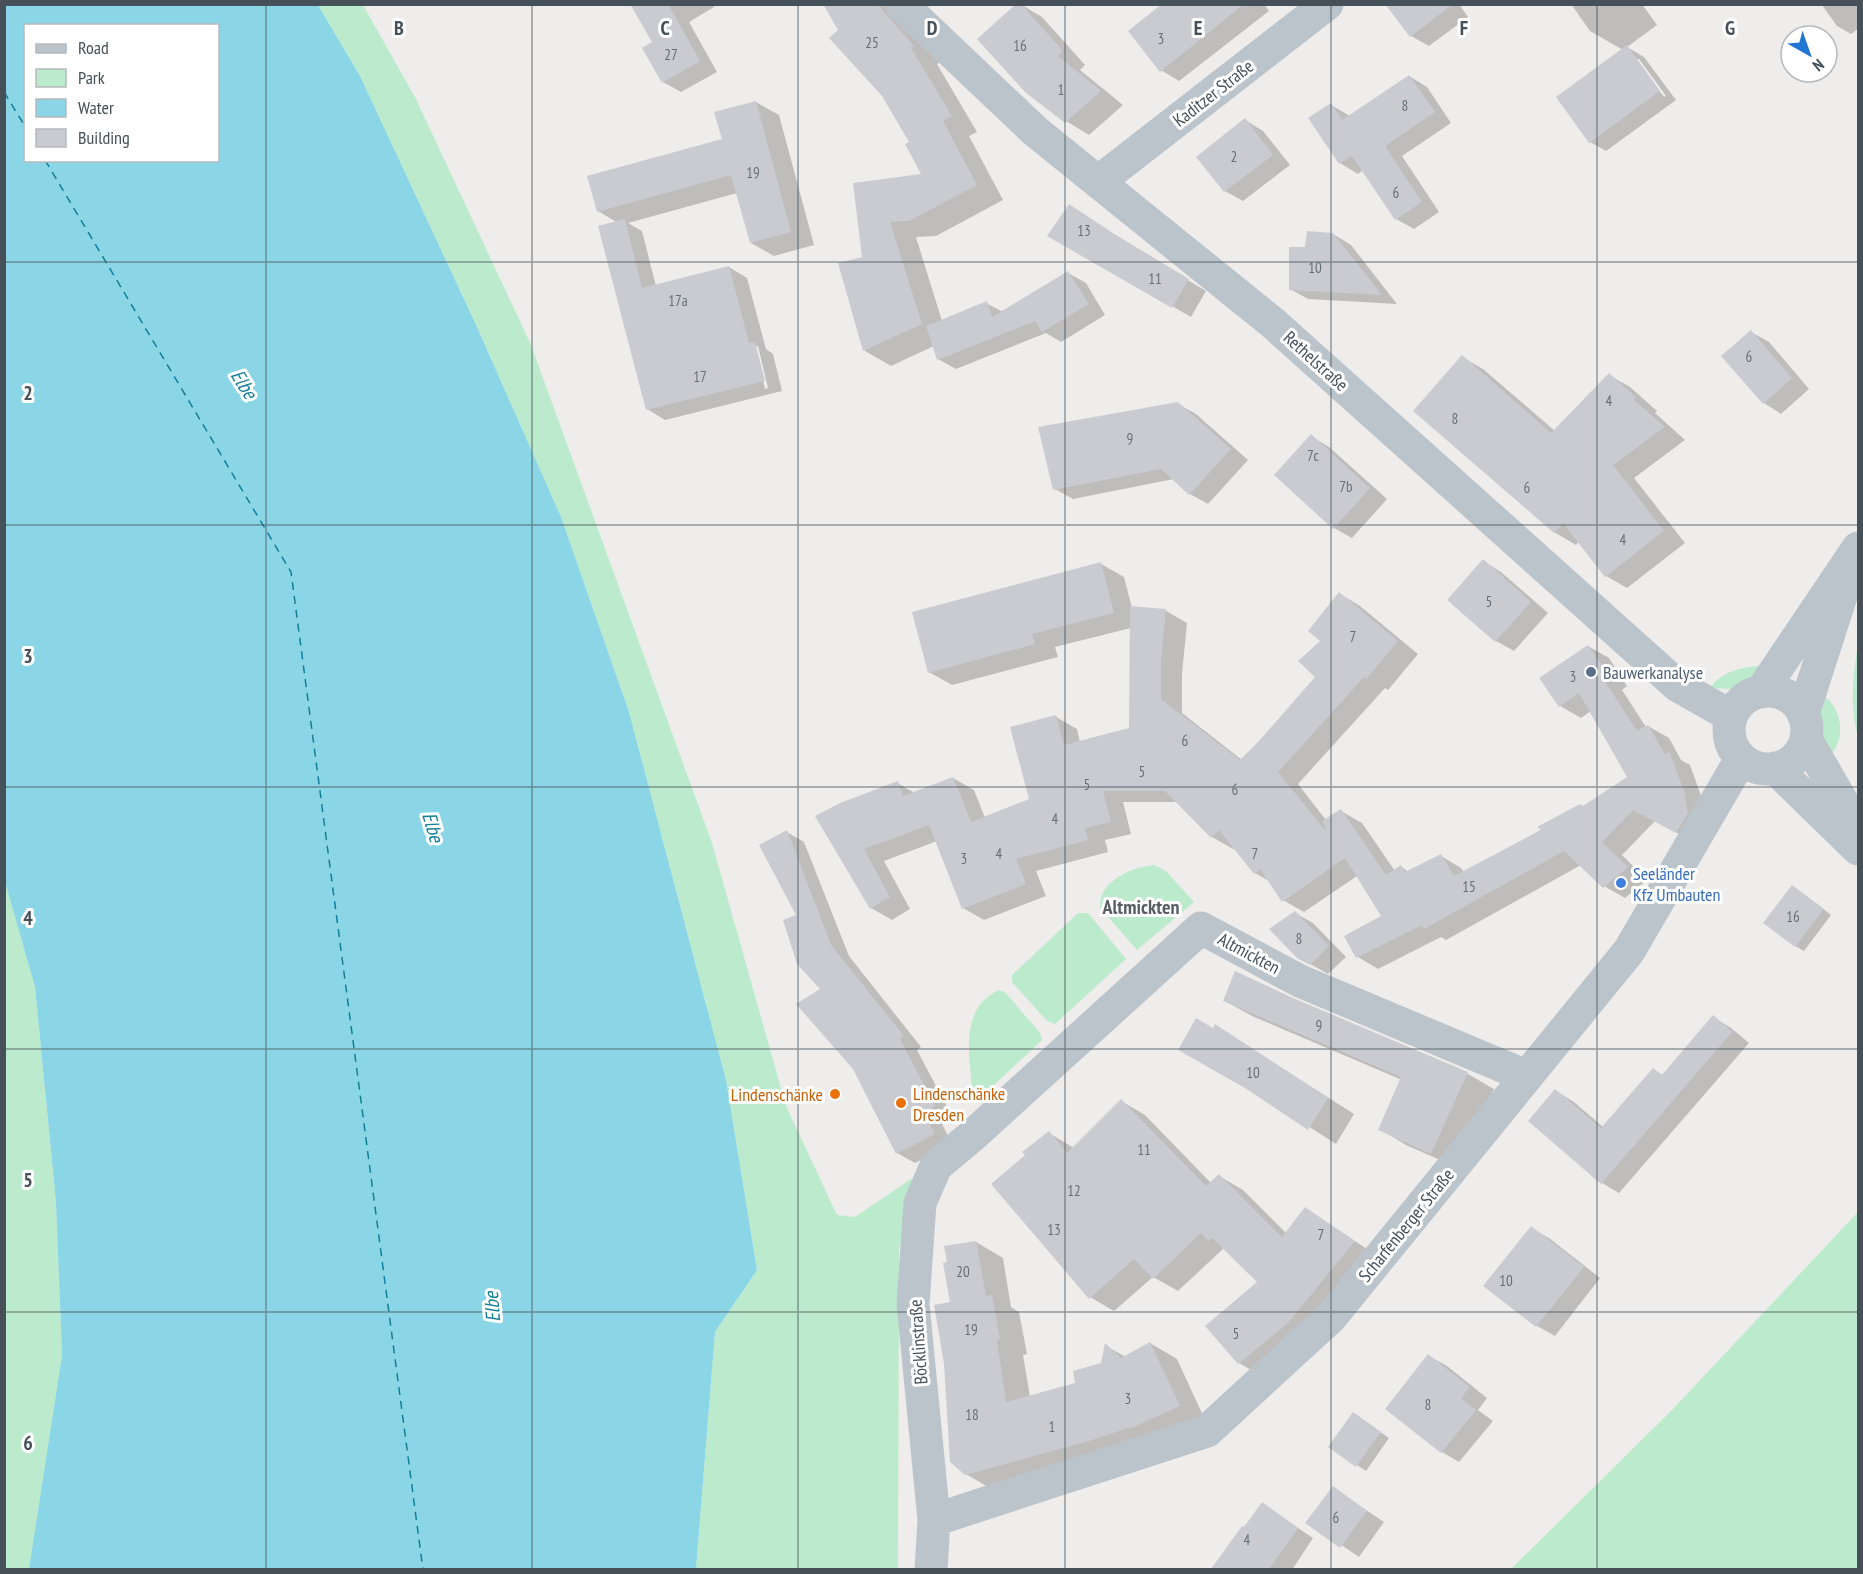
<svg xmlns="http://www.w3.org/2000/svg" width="1863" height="1574" font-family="'PT Sans Narrow',sans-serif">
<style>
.green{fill:#bbebcc}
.water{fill:#8ad6e6;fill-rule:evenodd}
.shadow{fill:#0003;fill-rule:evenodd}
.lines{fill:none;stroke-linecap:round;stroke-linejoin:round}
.ferry{stroke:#137f97;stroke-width:1.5;stroke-dasharray:8 6;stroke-linecap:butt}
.building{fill:#c9cbd1}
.minor{stroke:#bbc4cb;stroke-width:33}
.grid{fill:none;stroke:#455058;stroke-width:1.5;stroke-opacity:0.55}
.service-dot{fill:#5c6f8a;stroke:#fff;stroke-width:2}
.shop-dot{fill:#3f7fe0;stroke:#fff;stroke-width:2}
.food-dot{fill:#e8710a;stroke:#fff;stroke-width:2}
.labels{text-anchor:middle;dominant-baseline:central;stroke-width:6;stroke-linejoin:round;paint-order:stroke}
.number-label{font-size:15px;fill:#666f76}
.street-label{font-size:18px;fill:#455058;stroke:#fff}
.service-label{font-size:18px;fill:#4e5e75;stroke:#fff;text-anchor:start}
.shop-label{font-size:18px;fill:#366cbe;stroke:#fff;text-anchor:start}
.food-label{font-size:18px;fill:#c56008;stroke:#fff;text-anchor:start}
.water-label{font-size:20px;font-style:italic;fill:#137f97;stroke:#fff}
.neighbourhood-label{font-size:20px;font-weight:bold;fill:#595d61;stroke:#fff}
.grid-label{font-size:20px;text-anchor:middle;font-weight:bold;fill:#455058;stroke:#fff;stroke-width:6;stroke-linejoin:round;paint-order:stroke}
</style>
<rect width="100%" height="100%" fill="#efecec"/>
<path class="green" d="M 318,5 L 363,5 L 416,99 L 531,345 L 712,843 L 786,1106 L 837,1215 L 855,1217 L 911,1179 L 916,1183 L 899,1248 L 898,1569 L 696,1569 L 715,1332 L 757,1270 L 726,1080 L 629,712 L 561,517 L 477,327 L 360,76 Z
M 1858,644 L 1858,736 C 1849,706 1853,674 1858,644 Z
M 1760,666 L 1753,684 L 1735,689 L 1710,688 C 1721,672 1741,667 1760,666 Z
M 1823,696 C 1842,706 1846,739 1831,754 C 1820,736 1818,717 1823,696 Z
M 1154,865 L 1166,871 L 1194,902 L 1137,950 L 1100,908 C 1098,881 1132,867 1154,865 Z
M 4,878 L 35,987 L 56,1202 L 62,1355 L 29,1570 L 4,1569 Z
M 1078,913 L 1088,913 L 1126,959 L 1055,1024 L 1047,1021 L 1012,982 L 1012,975 Z
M 998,990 L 1005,992 L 1040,1033 L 1042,1040 L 977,1101 L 973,1097 C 971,1067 961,1025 983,1001 C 987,997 993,993 998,990 Z
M 1858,1212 L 1858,1569 L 1511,1569 L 1672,1410 Z"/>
<path class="water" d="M 4,5 L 318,5 L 360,76 L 477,327 L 561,517 L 629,712 L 726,1080 L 757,1270 L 715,1332 L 696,1569 L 29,1569 L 62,1355 L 56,1202 L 35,987 L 4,878 ZM 26,26 L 218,26 L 218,160 L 26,160 Z"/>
<path class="shadow" d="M 632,4 L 713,4 L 714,7 L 689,22 L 717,72 L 681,92 L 663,82 L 654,43 Z
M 825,4 L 884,4 L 940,62 L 937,64 L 977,132 L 969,136 L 1003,200 L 936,236 L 916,237 L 942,321 L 986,303 L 1003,312 L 1068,273 L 1086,283 L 1105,315 L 1061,342 L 1046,333 L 956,369 L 938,359 L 934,346 L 891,366 L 865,351 L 840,264 L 864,258 L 924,176 L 911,143 L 883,95 L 839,30 Z
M 1020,4 L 1042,17 L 1085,65 L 1080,70 L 1123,105 L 1089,135 L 1066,121 Z
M 1170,4 L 1264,4 L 1269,11 L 1179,81 L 1161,70 Z
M 1396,4 L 1459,4 L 1468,17 L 1429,46 L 1411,36 Z
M 1571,4 L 1642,4 L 1657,25 L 1627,47 L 1644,57 L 1676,100 L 1606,151 L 1590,142 L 1623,50 L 1590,31 ZM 1635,59 L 1639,59 L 1666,96 L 1664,97 Z
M 1824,4 L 1858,4 L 1858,29 L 1851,34 L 1837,26 L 1822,5 Z
M 1409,76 L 1427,87 L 1451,123 L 1402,156 L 1439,212 L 1414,229 L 1396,219 L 1363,170 L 1358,174 L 1340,163 L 1331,105 L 1350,116 Z
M 756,102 L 779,115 L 814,245 L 774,256 L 751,243 L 737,193 L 628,223 L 642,231 L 656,286 L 729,267 L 747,278 L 766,349 L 773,354 L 782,391 L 665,420 L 647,409 L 618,223 L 598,211 L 723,140 ZM 755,346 L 758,346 L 768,388 L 765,389 Z
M 1245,120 L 1263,131 L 1290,165 L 1243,201 L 1225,191 Z
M 1333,234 L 1351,245 L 1397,304 L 1308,299 L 1290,289 L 1306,248 Z
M 1049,235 L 1134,248 L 1206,291 L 1191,317 Z
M 1751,332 L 1769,342 L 1809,389 L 1781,414 L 1764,403 Z
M 1462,357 L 1483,369 L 1555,431 L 1609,375 L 1630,387 L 1657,411 L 1655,413 L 1685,440 L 1634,478 L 1685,543 L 1627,588 L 1606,576 L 1579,541 L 1576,545 L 1554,532 Z
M 1178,404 L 1196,414 L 1248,460 L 1208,504 L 1190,494 L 1174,479 L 1073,499 L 1055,489 Z
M 1311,436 L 1329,447 L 1387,499 L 1352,538 L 1334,528 Z
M 1483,561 L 1501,572 L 1548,613 L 1514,651 L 1496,641 L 1449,600 Z
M 1101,564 L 1124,577 L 1132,608 L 1166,611 L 1187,623 L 1182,674 L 1182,713 L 1242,760 L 1317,677 L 1322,640 L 1340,594 L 1360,606 L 1418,654 L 1388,690 L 1385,688 L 1298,784 L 1326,820 L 1341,811 L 1362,823 L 1395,871 L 1401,867 L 1409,872 L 1441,856 L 1461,868 L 1464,872 L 1583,807 L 1629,778 L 1591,711 L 1581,718 L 1560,706 L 1588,646 L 1609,658 L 1627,686 L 1622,690 L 1646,727 L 1648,726 L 1669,738 L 1681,760 L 1690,765 L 1704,804 L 1698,844 L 1655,821 L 1622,855 L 1647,880 L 1625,898 L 1604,886 L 1581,865 L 1446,940 L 1441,937 L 1378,969 L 1358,957 L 1346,936 L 1383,917 L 1357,876 L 1304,912 L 1283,900 L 1269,881 L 1255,873 L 1235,847 L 1233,849 L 1212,837 L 1178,802 L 1123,802 L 1131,834 L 1105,840 L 1108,852 L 1036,871 L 1046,896 L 984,920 L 963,908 L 937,841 L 884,861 L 910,909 L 892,920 L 871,908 L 817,817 L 897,783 L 915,793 L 953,778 L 974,790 L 985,818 L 1031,799 L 1056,717 L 1077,729 L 1080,742 L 1131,729 L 1131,628 L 1055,647 L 1058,657 L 952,685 L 929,672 Z
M 787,832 L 804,842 L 849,956 L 921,1047 L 917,1050 L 952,1116 L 941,1122 L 952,1144 L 915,1163 L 897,1153 L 822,990 L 798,916 Z
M 1801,892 L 1831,915 L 1804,951 L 1795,946 Z
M 1295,913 L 1313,923 L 1346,957 L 1328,974 L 1298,957 Z
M 1292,1000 L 1468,1074 L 1494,1089 L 1458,1168 L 1406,1145 L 1380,1129 L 1402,1080 L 1252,1016 L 1225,1001 Z
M 1713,1017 L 1731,1028 L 1749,1043 L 1619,1193 L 1602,1183 L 1556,1091 L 1574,1102 L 1603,1127 L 1654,1070 L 1663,1075 Z
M 1216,1026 L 1354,1114 L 1336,1144 L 1250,1089 L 1214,1030 Z
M 1121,1101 L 1145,1115 L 1211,1183 L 1219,1176 L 1243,1190 L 1287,1234 L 1305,1209 L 1378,1256 L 1263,1377 L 1239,1363 L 1208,1326 L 1259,1282 L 1224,1248 L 1178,1291 L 1153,1277 L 1114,1311 L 1090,1297 L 1027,1155 L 1049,1133 L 1074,1148 Z
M 1531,1228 L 1549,1238 L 1600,1278 L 1555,1336 L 1537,1326 L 1485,1285 Z
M 976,1242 L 1003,1258 L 1011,1307 L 1019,1312 L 1027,1354 L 1023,1355 L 1030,1397 L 1077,1384 L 1103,1364 L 1106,1346 L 1126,1357 L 1150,1343 L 1177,1359 L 1206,1422 L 993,1490 L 966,1474 L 952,1303 Z
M 1429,1356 L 1447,1366 L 1487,1398 L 1478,1410 L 1493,1421 L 1459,1462 L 1442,1452 Z
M 1362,1419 L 1389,1438 L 1366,1471 L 1330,1447 Z
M 1333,1488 L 1384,1522 L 1359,1557 L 1307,1522 Z
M 1262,1504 L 1313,1538 L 1292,1570 L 1213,1570 L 1242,1528 L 1245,1529 Z"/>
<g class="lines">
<path class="ferry" d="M 4,92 L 26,128
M 45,160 L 291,572 L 423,1570"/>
</g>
<path class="building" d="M 630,4 L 668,4 L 700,61 L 662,83 L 642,48 L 652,42 Z
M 823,4 L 877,4 L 914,46 L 911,48 L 952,116 L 943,121 L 977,185 L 909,221 L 890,222 L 922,324 L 863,351 L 838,263 L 862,257 L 853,183 L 921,174 L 905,144 L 909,142 L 882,96 L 829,38 L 838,30 Z
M 1016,4 L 1021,4 L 1063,51 L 1058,56 L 1101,91 L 1065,123 L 1025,92 L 977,39 Z
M 1162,4 L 1244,4 L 1160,72 L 1128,31 Z
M 1385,4 L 1453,4 L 1410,37 Z
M 1627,45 L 1660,91 L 1589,143 L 1556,97 Z
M 1409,75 L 1435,112 L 1385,146 L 1422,202 L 1395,220 L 1352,156 L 1339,164 L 1308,118 L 1331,103 L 1342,120 Z
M 756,101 L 791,232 L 750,243 L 731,175 L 597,212 L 587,176 L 722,139 L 714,112 Z
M 1245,118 L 1273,155 L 1224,192 L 1196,157 Z
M 1069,204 L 1116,235 L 1189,279 L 1172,308 L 1047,236 Z
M 625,219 L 642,288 L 729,266 L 749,343 L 755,342 L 765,381 L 646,410 L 598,226 Z
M 1307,231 L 1333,233 L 1382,295 L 1289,290 L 1289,247 L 1305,247 Z
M 1068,271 L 1089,304 L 1042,332 L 1035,321 L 937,360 L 926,326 L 987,301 L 992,317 Z
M 1751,330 L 1792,378 L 1763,404 L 1721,356 Z
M 1462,355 L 1551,433 L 1609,373 L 1636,397 L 1634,400 L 1665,427 L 1613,465 L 1664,531 L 1605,577 L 1563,523 L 1554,533 L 1413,411 Z
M 1178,402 L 1231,449 L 1189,495 L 1161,469 L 1053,490 L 1038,427 Z
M 1311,434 L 1370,488 L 1333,529 L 1274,475 Z
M 1483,559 L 1531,602 L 1495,642 L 1447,600 Z
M 1101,562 L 1114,613 L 1032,634 L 1035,644 L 928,673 L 912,612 Z
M 1339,592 L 1398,641 L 1366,679 L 1364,677 L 1278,772 L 1324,829 L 1326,828 L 1322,821 L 1341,809 L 1386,875 L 1401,865 L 1405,872 L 1441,854 L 1454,876 L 1541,830 L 1537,827 L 1580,804 L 1583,806 L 1627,777 L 1579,693 L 1559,707 L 1539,678 L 1588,645 L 1607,673 L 1602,677 L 1637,731 L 1648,725 L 1665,754 L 1669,751 L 1684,791 L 1688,813 L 1676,833 L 1633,810 L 1602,842 L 1628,867 L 1603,888 L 1564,851 L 1424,929 L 1422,925 L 1356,958 L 1344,936 L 1381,916 L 1345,858 L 1282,902 L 1260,869 L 1254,874 L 1219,830 L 1211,838 L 1165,791 L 1103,791 L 1111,822 L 1085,828 L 1088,840 L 1016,859 L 1026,884 L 962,909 L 929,825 L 864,849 L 890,897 L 870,909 L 815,816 L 840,803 L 898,781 L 903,796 L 953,777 L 971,822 L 1029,799 L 1010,727 L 1056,715 L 1064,745 L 1129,728 L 1130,606 L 1166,609 L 1161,661 L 1161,699 L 1240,760 L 1260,740 L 1315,677 L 1298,661 L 1320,641 L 1308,631 Z
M 787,830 L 831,945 L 904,1036 L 900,1039 L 935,1106 L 924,1112 L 935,1134 L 896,1154 L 853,1069 L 796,1004 L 820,989 L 797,964 L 783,920 L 796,915 L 759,845 Z
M 1792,885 L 1824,909 L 1795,947 L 1763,923 Z
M 1295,911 L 1329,946 L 1310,965 L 1297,958 L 1269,929 Z
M 1235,971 L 1293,998 L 1468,1072 L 1431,1154 L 1378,1130 L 1401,1077 L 1223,1001 Z
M 1713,1015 L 1732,1032 L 1601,1184 L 1528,1121 L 1555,1089 L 1601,1128 L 1653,1068 L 1662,1075 Z
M 1196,1018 L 1213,1028 L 1215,1024 L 1328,1098 L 1308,1130 L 1245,1088 L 1178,1050 Z
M 1121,1099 L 1206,1186 L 1219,1174 L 1282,1237 L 1305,1207 L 1355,1241 L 1288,1323 L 1238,1364 L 1205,1326 L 1257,1282 L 1212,1238 L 1208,1241 L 1201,1233 L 1153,1279 L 1134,1259 L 1089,1299 L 991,1184 L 1025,1155 L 1022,1152 L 1049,1131 L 1067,1153 Z
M 1531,1226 L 1584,1267 L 1536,1327 L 1483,1286 Z
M 976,1241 L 986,1296 L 992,1295 L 1000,1339 L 997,1340 L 1006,1402 L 1075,1383 L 1073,1371 L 1101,1363 L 1105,1343 L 1121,1358 L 1150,1342 L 1180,1406 L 1129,1429 L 1128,1428 L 1089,1441 L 965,1475 L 950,1462 L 944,1364 L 934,1305 L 950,1302 L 943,1263 L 947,1262 L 944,1246 Z
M 1428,1354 L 1470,1387 L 1461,1398 L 1476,1410 L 1441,1453 L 1385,1409 Z
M 1353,1412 L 1381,1432 L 1356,1467 L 1328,1447 Z
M 1333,1486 L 1367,1511 L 1340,1548 L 1305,1523 Z
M 1262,1502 L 1298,1528 L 1269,1569 L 1211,1569 L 1242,1526 L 1244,1527 Z"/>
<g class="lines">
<path class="minor" d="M 901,4 L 1035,131 L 1273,323 L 1678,686 L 1731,716
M 1098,182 L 1327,4
M1729 730a39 39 0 1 1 78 0a39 39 0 1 1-78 0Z
M 1761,692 L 1858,548
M 1803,714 L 1844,587
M 1806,739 L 1858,829
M 1775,768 L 1858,849
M 934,1520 L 1207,1431 L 1331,1317 L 1629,951 L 1741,759
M 931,1570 L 934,1520 L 913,1304 L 920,1203 L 936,1166 L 972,1136 L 1201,928 L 1300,981 L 1526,1076"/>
</g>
<path class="grid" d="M 266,4 L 266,1570M 532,4 L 532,1570M 798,4 L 798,1570M 1065,4 L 1065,1570M 1331,4 L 1331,1570M 1597,4 L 1597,1570M 4,262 L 1858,262M 4,525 L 1858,525M 4,787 L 1858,787M 4,1049 L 1858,1049M 4,1312 L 1858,1312"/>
<circle class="service-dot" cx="1591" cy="672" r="6"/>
<circle class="shop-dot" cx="1621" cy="883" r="6"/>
<g class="food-dot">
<circle cx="835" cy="1094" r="6"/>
<circle cx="901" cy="1103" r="6"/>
</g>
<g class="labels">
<g class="number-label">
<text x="1161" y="38">3</text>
<text x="872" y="42">25</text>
<text x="1020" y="45">16</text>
<text x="671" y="54">27</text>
<text x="1061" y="89">1</text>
<text x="1405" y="105">8</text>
<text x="1234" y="156">2</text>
<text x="753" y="172">19</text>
<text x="1396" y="192">6</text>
<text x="1084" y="230">13</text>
<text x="1315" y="267">10</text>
<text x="1155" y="278">11</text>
<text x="678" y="300">17a</text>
<text x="1749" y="356">6</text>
<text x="700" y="376">17</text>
<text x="1609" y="400">4</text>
<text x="1455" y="418">8</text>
<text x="1130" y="438">9</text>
<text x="1313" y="455">7c</text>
<text x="1346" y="486">7b</text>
<text x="1527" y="487">6</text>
<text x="1623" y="539">4</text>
<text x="1489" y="601">5</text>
<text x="1353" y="636">7</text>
<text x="1573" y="676">3</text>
<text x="1185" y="740">6</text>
<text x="1142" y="771">5</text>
<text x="1087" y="784">5</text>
<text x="1235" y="789">6</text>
<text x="1055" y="818">4</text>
<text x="999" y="853">4</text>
<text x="1255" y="853">7</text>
<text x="964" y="858">3</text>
<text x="1469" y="886">15</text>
<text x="1793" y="916">16</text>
<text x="1299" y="938">8</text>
<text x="1319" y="1025">9</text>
<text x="1253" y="1072">10</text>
<text x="1144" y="1149">11</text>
<text x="1074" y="1190">12</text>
<text x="1054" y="1229">13</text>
<text x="1321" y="1234">7</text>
<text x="963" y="1271">20</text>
<text x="1506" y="1280">10</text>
<text x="971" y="1329">19</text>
<text x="1236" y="1333">5</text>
<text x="1128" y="1398">3</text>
<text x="1428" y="1404">8</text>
<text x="972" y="1414">18</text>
<text x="1052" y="1426">1</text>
<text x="1336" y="1517">6</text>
<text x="1247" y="1539">4</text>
</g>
<g class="street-label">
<text transform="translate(1213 93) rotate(-38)">Kaditzer Straße</text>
<text transform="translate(1316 361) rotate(42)">Rethelstraße</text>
<text transform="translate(1249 953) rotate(28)">Altmickten</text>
<text transform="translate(1406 1225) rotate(-51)">Scharfenberger Straße</text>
<text transform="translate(918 1342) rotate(-94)">Böcklinstraße</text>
</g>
<g class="service-label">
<text x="1603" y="672">Bauwerkanalyse</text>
</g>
<g class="shop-label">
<text x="1633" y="873">Seeländer<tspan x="1633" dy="21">Kfz Umbauten</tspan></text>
</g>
<g class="food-label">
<text x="913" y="1093">Lindenschänke<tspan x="913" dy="21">Dresden</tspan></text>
<text x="823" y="1094" text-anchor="end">Lindenschänke</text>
</g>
<g class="water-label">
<text transform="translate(244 384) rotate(58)">Elbe</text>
<text transform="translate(433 827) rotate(74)">Elbe</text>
<text transform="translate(492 1307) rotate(-95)">Elbe</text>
</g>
<g class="neighbourhood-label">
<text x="1141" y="907">Altmickten</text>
</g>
</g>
<g class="grid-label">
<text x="399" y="35">B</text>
<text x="665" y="35">C</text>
<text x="932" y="35">D</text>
<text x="1198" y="35">E</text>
<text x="1464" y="35">F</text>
<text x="1730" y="35">G</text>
<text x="28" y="400">2</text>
<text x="28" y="663">3</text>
<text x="28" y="925">4</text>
<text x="28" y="1187">5</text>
<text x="28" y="1450">6</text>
</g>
<rect width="1863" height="1574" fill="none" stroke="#455058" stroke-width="12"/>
<rect x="24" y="24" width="195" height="138" fill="#ffffff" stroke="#b5b9bc" stroke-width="1.5"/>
<rect x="36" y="44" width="30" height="9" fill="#bbc4cb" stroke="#b5b9bc" stroke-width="1.5"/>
<text x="78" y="54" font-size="18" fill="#455058">Road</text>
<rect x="36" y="69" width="30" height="18" fill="#bbebcc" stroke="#b5b9bc" stroke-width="1.5"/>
<text x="78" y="84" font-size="18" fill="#455058">Park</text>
<rect x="36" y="99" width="30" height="18" fill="#8ad6e6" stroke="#b5b9bc" stroke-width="1.5"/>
<text x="78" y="114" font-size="18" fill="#455058">Water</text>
<rect x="36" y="129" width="30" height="18" fill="#c9cbd1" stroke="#b5b9bc" stroke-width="1.5"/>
<text x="78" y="144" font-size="18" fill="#455058">Building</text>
<g transform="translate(1809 54) rotate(140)"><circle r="28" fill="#ffffff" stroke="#b5b9bc" stroke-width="1.5"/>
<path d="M0-4.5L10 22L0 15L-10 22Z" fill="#2275d3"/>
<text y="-9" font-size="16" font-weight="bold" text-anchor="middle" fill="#455058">N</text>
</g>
</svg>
